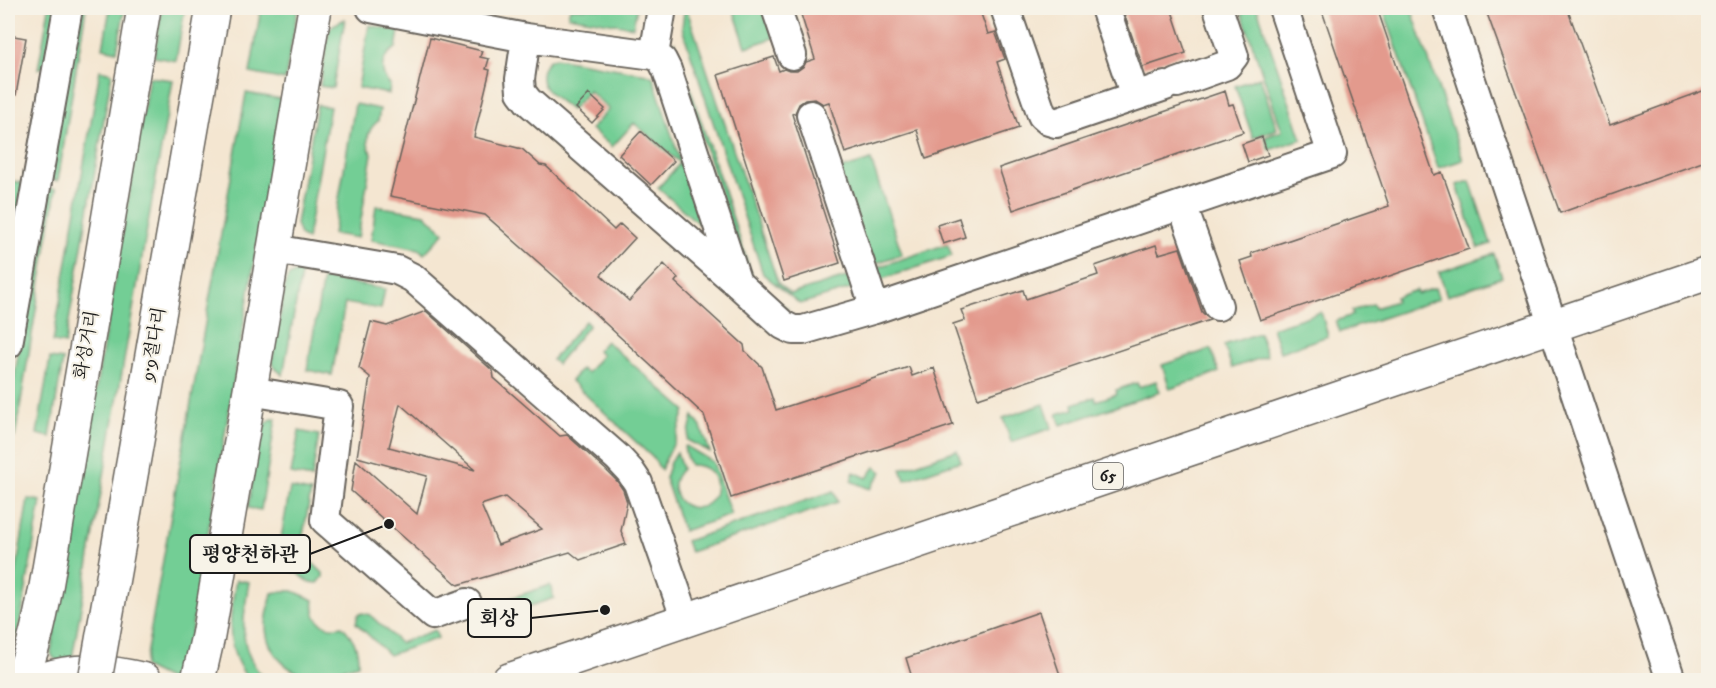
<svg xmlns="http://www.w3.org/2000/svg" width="1716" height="688" font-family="'IM FELL DW Pica','Noto Serif KR',serif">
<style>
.green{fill:#73ce95;stroke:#487558;stroke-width:1.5}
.building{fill:#e39a8d;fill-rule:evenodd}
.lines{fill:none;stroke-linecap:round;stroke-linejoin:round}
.minor-casing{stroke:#68635b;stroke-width:32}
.major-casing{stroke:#68635b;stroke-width:36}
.minor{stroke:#fff;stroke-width:28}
.major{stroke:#fff;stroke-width:33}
.highway-bridge-casing{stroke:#68635b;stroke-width:36;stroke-linecap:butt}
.highway-bridge{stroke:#fff;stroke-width:33}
.labels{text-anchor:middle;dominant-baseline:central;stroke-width:4.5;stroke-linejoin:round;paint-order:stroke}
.shield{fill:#f7f3e8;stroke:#5e5c59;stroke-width:1.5}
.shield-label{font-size:16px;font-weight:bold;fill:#1c1c1c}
.street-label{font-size:18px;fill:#1c1c1c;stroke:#f7f3e8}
.leader{fill:none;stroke:#1c1c1c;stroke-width:2}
.callout-dot{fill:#1c1c1c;stroke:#f7f3e8;stroke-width:2}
.callout{fill:#f7f3e8;stroke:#1c1c1c;stroke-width:2}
.callout-label{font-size:20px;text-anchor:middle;font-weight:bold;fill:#1c1c1c}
</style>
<rect width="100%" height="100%" fill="#f7f3e8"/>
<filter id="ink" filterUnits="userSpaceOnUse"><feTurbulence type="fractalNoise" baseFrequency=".0167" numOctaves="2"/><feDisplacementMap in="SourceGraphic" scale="12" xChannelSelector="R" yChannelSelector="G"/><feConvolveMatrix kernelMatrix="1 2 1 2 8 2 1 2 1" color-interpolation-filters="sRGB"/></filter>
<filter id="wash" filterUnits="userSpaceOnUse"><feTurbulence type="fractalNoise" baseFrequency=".008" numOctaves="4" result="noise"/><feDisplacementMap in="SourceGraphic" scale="24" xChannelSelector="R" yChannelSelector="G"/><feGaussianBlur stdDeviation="1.35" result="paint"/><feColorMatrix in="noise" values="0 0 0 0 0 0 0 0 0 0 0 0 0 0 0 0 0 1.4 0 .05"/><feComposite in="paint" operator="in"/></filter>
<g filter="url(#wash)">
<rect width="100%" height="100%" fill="#f4e6d1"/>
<path class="green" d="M 49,8 L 59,8 L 47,66 L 38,69 Z
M 76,8 L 86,8 L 58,181 L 47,179 Z
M 110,8 L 125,8 L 117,51 L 103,48 Z
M 162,8 L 185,8 L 176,61 L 154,57 Z
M 261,8 L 298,8 L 285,80 L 250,73 Z
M 570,8 L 637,8 L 633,27 L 568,16 Z
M 733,8 L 763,8 L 774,38 L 746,47 Z
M 1240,8 L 1257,8 L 1302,139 L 1269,150 L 1265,137 L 1282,131 Z
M 1383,8 L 1411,8 L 1463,160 L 1438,168 Z
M 687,10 L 778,283 L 791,294 L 853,275 L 857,287 L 800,304 L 763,274 L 682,28 L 684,11 Z
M 345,19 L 333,88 L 320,86 L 329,30 L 333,25 Z
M 369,25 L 399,31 L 396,48 C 381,56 378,72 390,85 L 389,94 L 358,88 Z
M 675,42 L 752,276 L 762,288 L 788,309 L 781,310 L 748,278 L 671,43 Z
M 555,58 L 647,74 L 653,77 L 701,226 L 658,188 L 680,163 L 634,123 L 612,147 L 591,129 L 609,109 L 589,91 L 571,110 C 563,103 549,95 544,86 C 539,76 543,60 555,58 Z
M 100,70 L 112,73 L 65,344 L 53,342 Z
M 149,77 L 173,80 L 72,659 L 57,661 L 52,656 L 51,652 Z
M 1260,77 L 1277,129 L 1253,138 L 1235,86 Z
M 246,93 L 282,99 L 184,674 L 181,680 L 170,680 L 144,667 Z
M 355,104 L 380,109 L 378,121 C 366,131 365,142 372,154 L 358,238 L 333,234 Z
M 317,105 L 330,107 L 307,240 L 300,235 L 296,224 Z
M 871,160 L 902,254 L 871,265 L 839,170 Z
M 8,180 L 23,183 L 15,228 L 8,231 L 8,216 L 10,200 L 8,199 Z
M 1470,181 L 1491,244 L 1478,248 L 1457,185 Z
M 46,187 L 56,189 L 15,437 L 8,435 L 8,378 L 14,379 Z
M 376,206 L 425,214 L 444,233 L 424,254 L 419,249 L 371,240 Z
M 948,245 L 952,256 L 876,281 L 872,269 L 941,246 Z
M 1494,254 L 1502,277 L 1447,296 L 1439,272 Z
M 302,269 L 283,375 L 274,367 L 272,361 L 286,281 L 289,276 Z
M 323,278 L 385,289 L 381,309 L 345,303 L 332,375 L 307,370 Z
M 1435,288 L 1439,299 L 1340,332 L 1336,321 L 1353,315 L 1352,311 L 1373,304 L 1375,308 L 1396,301 L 1395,297 L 1416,290 L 1417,294 Z
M 1321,312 L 1328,336 L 1280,352 L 1272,328 Z
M 585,321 L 589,325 L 557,364 L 552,360 Z
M 1259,333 L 1267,356 L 1232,368 L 1224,345 Z
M 606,341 L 685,410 L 675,441 L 666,458 L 661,470 L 653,458 L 571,381 L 581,369 L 587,373 L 602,355 L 597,351 Z
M 1211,349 L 1219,372 L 1170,389 L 1162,365 Z
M 50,358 L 63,360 L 50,437 L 37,434 Z
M 1156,381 L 1160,392 L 1061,425 L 1057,414 L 1074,409 L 1073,404 L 1095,397 L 1096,401 L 1117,394 L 1116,390 L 1137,383 L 1139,387 Z
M 1044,404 L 1052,428 L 1011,442 L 1003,418 Z
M 693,416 L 701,427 L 710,452 L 687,440 Z
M 276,418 L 261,510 L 248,508 L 261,428 L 270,420 Z
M 299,431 L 319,435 L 312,478 L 291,474 Z
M 686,446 L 713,462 L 731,515 L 683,531 L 665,478 L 670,462 L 677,452 L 682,469 C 675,476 671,485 676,495 C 678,501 683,505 690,507 C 720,514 728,464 690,465 L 686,456 L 684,447 Z
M 957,450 L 961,461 L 905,480 L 901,469 Z
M 875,467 L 882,472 L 870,489 L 851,481 L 854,472 L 867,478 Z
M 290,488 L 311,492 L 300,551 L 323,573 L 323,577 L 318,583 L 309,582 L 299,574 L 276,566 Z
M 834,491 L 838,502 L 690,552 L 686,541 Z
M 28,499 L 41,501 L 20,624 L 8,657 L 8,621 Z
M 236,580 L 249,582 C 243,621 236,650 266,680 L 249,680 C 223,648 230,617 236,580 Z
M 550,585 L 554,598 L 491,619 L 487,606 Z
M 283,591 L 293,591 L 314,600 C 311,619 324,631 342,626 C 353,637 359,648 358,664 C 345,667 330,674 317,675 C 290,678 266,652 266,626 C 266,615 270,604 272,593 Z
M 362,613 L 370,615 L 400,643 L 435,630 L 438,638 L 389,655 L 356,623 L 358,615 Z"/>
<g id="blocks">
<path class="building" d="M 799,8 L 979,8 L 988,34 L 996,32 L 996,34 L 1005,59 L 997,62 L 1019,128 L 926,159 L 917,130 L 845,153 L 829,102 L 823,104 L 815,99 L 805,100 L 799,104 L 795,113 L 792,114 L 840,263 L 784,281 L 718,75 L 774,57 L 779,71 L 784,69 L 789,71 L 797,71 L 804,66 L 806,62 L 815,59 Z
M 1122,8 L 1171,8 L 1186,53 L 1143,67 Z
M 1321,8 L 1377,8 L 1434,175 L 1442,172 L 1469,249 L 1260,320 L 1240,261 L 1252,257 L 1251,253 L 1389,206 Z
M 1485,8 L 1567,8 L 1610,125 L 1708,89 L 1708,160 L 1560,213 Z
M 8,35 L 26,38 L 16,95 L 8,94 Z
M 430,38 L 482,51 L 480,57 L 489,59 L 486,69 L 490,70 L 474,137 L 522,149 L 540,165 L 546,166 L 614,230 L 620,224 L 635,238 L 601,275 L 629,301 L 664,264 L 678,278 L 675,282 L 744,345 L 745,351 L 762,367 L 776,410 L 909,367 L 912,376 L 934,368 L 953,425 L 731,498 L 704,415 L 564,285 L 485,215 L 390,196 Z
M 1225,91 L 1229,105 L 1233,104 L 1243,132 L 1013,210 L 999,168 Z
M 589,94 L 605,109 L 592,123 L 576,108 Z
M 641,131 L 674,161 L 651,185 L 619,155 Z
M 1262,137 L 1268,155 L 1248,162 L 1242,144 Z
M 959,218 L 965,237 L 943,244 L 937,225 Z
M 1156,245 L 1159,254 L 1180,248 L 1202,312 L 1210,320 L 978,398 L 953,324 L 965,320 L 961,310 L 1023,290 L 1026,299 L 1098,275 L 1095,266 Z
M 426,311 L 493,371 L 494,378 L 560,436 L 567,435 L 606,470 L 617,481 L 623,490 L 627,502 L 621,531 L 626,544 L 580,560 L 570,552 L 458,585 L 351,491 L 356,460 L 417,514 L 427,476 L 357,457 L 370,377 L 359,368 L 371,322 L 387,326 ZM 400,404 L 475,470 L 389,447 ZM 505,497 L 542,529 L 498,545 L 481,505 Z
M 1039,612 L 1062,681 L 913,681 L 906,658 Z"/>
</g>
</g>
<g filter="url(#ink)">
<use href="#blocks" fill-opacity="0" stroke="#68635b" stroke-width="1.5"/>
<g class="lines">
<g class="minor-casing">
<path id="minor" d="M 371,8 L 526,38 L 654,55 L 662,60 L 667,70 L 737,283
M 776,8 L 792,55
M 1005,8 L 1042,115 L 1049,121 L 1056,123 L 1165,86
M 1105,8 L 1135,96
M 1447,8 L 1671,680
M 526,38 L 520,79 L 521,92 L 528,101 L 737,283 L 783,325 L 793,330 L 803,330 L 875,309 L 1332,154 L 1283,8
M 654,55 L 662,8
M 1177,83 L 1227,65 L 1234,56 L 1218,8
M 811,115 L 875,309
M 1182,205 L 1218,306
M 274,249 L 397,270 L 413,278 L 618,458 L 630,471 L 638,483 L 686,620
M 8,344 L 68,8
M 250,391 L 339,406 L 325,520 L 433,615 L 467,603"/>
</g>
<g class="major-casing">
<path id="major" d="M 20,680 C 34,650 40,620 46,587 L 144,8
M 41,680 C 76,668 110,671 145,680
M 198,680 L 208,636 L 315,8
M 509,680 L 1708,273"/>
</g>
<use href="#minor" class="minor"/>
<use href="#major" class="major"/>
<g class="highway-bridge-casing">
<path id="highway-bridge" d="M 95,680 L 213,8"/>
</g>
<use href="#highway-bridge" class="highway-bridge"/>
</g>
</g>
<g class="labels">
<rect class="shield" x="1093" y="463" width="30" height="26" rx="4.5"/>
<g class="shield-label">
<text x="1108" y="476">65</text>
</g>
<g class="street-label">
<text transform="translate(154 344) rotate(-80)">9·9절다리</text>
<text transform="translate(87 345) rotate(-80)">화성거리</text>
</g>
</g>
<path class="leader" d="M389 524L310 554M605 610L531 618"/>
<g class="callout-dot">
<circle cx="389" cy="524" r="6"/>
<circle cx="605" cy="610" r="6"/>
</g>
<g class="callout">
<rect x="190" y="535" width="120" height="38" rx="6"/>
<rect x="468" y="599" width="63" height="38" rx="6"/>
</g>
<g class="callout-label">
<text x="250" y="561">평양천하관</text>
<text x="499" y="625">회상</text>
</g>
<rect width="1716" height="688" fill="none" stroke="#f7f3e8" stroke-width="30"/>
</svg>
